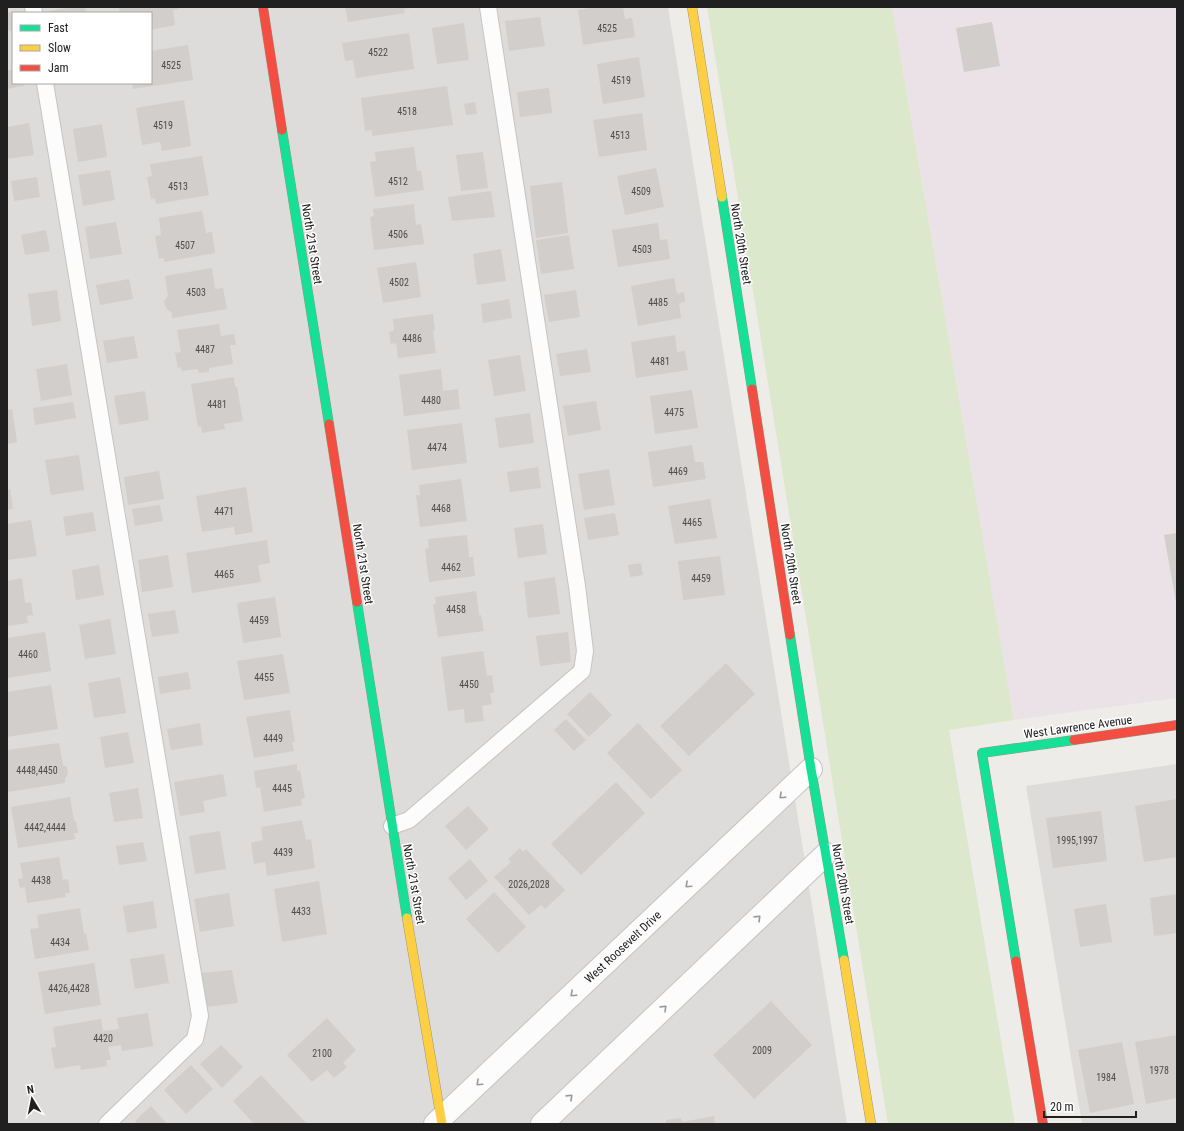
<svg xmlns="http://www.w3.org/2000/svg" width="1184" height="1131" font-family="'Roboto Condensed',sans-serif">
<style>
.residential{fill:#dddcda;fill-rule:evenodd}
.industrial{fill:#ebe2e7}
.grass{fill:#dce8cb}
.building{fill:#d1cecc}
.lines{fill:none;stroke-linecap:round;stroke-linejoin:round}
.lane-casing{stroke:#c5c4c3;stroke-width:18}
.street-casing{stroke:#c5c4c3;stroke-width:24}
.fast-casing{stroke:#969682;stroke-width:10}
.slow-casing{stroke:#969682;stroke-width:10}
.jam-casing{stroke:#969682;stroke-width:10}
.lane{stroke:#fcfcfc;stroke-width:16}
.street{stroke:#fcfcfc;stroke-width:22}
.fast{stroke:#16e098;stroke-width:9}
.slow{stroke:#ffcf43;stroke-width:9}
.jam{stroke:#f24e42;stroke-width:9}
.oneway{stroke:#999}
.labels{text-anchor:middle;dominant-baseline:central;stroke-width:3;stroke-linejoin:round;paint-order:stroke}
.number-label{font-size:10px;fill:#4c4c4b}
.street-label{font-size:12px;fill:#202020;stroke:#fff}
</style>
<rect width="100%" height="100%" fill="#eeece9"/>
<path class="residential" d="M 7,7 L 668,7 L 847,1124 L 7,1124 ZM 13,13 L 151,13 L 151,83 L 13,83 Z
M 1177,764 L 1177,1124 L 1082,1124 L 1026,786 Z"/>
<path class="industrial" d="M 892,7 L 1177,7 L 1177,698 L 1014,720 Z"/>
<path class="grass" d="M 707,7 L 892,7 L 1014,720 L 949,730 L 1015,1124 L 888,1124 Z"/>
<path class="building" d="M 74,7 L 85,7 L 86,13 L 49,13 L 49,11 Z
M 119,7 L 179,7 L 179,9 L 173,10 L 175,25 L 151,30 L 151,13 L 120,13 Z
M 345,7 L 412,7 L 412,8 L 404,9 L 405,13 L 348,22 Z
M 597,7 L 623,7 L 625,19 L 632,18 L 635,37 L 583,45 L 578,10 Z
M 11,12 L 13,30 L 7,31 L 7,13 Z
M 540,17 L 545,46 L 509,51 L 505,21 Z
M 992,22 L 1000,66 L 964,72 L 956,28 Z
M 464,23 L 469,60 L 437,64 L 432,28 Z
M 409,33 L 414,69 L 356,78 L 353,60 L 345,61 L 342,43 Z
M 188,45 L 193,80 L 133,89 L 132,83 L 151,83 L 151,51 Z
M 639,57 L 645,97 L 603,104 L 597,64 Z
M 7,70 L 13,70 L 13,83 L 23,83 L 24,86 L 7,89 Z
M 447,86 L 453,125 L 372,136 L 372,130 L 365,131 L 361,98 Z
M 549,88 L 552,113 L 520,117 L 517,92 Z
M 184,100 L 191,146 L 162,151 L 160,142 L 142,145 L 136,108 Z
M 475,102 L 477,114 L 466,115 L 464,104 Z
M 642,113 L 647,150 L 599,157 L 593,120 Z
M 29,123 L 34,155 L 7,159 L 7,127 Z
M 102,124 L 107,157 L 78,162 L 73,129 Z
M 414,147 L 417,171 L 421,171 L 424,190 L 375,197 L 370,162 L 376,161 L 375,152 Z
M 483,152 L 488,188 L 461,191 L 456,155 Z
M 202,156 L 209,195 L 156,204 L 155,198 L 151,199 L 147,177 L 152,176 L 150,164 Z
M 656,168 L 664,207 L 625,215 L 617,176 Z
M 110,170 L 115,200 L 83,206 L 78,175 Z
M 37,177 L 40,197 L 14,201 L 11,181 Z
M 562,182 L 568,233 L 536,238 L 530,186 Z
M 491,191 L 495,217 L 452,221 L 448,197 Z
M 414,204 L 416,225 L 421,224 L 424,244 L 374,250 L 370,217 L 374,216 L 373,209 Z
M 202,211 L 206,233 L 212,232 L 215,253 L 164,262 L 164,258 L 159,259 L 155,236 L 161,235 L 159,218 Z
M 116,222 L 122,254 L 90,259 L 85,227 Z
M 658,223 L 660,240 L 667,239 L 670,259 L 618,267 L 612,230 Z
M 46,230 L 50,251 L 25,255 L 21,235 Z
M 569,235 L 574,269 L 541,274 L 536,240 Z
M 501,249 L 506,281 L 477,285 L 473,254 Z
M 416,262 L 421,297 L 383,303 L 377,268 Z
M 212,268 L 215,289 L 223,288 L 227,309 L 172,318 L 172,313 L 166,308 L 164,301 L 168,296 L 165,276 Z
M 674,278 L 677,294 L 684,292 L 685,302 L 679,303 L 681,318 L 638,326 L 631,286 Z
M 129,279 L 133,299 L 100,305 L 96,285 Z
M 57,290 L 61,321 L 32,326 L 28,294 Z
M 576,290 L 580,317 L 549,322 L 544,295 Z
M 509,299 L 512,318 L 483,323 L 481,304 Z
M 433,314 L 435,331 L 433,330 L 436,353 L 398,358 L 396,343 L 391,344 L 389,332 L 394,331 L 393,319 Z
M 219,324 L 221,336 L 234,334 L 236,345 L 230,345 L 233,364 L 209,368 L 209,372 L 199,373 L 198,369 L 182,371 L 181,367 L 178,368 L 175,353 L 181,352 L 177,330 Z
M 675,335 L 677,352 L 685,351 L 688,370 L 636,378 L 631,342 Z
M 134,336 L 138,358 L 107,363 L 103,341 Z
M 587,349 L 591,372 L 560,376 L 556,354 Z
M 520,355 L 526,391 L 494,396 L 488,360 Z
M 67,364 L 72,395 L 41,401 L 36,369 Z
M 441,369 L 443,391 L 458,389 L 460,409 L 404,416 L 399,375 Z
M 234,377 L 235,387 L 237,387 L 243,421 L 224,424 L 225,429 L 202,433 L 201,426 L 198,427 L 191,384 Z
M 692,390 L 698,428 L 655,434 L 650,396 Z
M 145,391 L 149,420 L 119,425 L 114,396 Z
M 596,401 L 601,430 L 568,436 L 563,406 Z
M 73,402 L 76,418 L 35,425 L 33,408 Z
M 12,409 L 17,442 L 7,444 L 7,410 Z
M 530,413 L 534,443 L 499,448 L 495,418 Z
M 462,423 L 467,463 L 412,470 L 407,430 Z
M 692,445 L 695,462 L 703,462 L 706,479 L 653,487 L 648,452 Z
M 79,455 L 84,490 L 51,495 L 45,460 Z
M 538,467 L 541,488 L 510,492 L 507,472 Z
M 609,469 L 615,505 L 584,510 L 578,474 Z
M 159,471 L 164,499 L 128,505 L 124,477 Z
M 461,479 L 467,521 L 420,527 L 416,495 L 420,495 L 419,485 Z
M 246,487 L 253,532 L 235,535 L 234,527 L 202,532 L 196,496 Z
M 10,489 L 13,509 L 7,510 L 7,490 Z
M 710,499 L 717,538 L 675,544 L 668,506 Z
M 160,505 L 163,521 L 135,526 L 132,509 Z
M 93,512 L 96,531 L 66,536 L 63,517 Z
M 615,513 L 619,535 L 588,540 L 584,518 Z
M 31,520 L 37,556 L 7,560 L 7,524 Z
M 543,524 L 547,554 L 518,558 L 514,528 Z
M 1177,533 L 1177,602 L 1176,602 L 1164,535 Z
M 467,535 L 469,557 L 473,557 L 475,576 L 429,582 L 425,549 L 429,548 L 428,539 Z
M 267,540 L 270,563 L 258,565 L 261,582 L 192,593 L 186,553 Z
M 168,555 L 173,587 L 142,592 L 138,560 Z
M 720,556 L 725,595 L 683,600 L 678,561 Z
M 641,563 L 643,575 L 630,577 L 628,565 Z
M 99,565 L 104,595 L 76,600 L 72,570 Z
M 555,577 L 560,614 L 528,618 L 524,582 Z
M 22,578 L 25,603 L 31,602 L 33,615 L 27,616 L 28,623 L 7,626 L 7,581 Z
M 476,591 L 479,615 L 481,615 L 484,631 L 438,637 L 433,604 L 436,604 L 435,597 Z
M 275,597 L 281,637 L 243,643 L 237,603 Z
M 175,610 L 179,633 L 152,637 L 148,614 Z
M 110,619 L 116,654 L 85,659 L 79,625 Z
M 45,632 L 51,671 L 7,678 L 7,638 Z
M 568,632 L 571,662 L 540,666 L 536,636 Z
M 483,651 L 487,676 L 492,675 L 494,693 L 490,693 L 492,704 L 482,706 L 484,721 L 465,723 L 464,709 L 448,711 L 441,657 Z
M 283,654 L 290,693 L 244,700 L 237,661 Z
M 726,663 L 755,694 L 689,756 L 660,726 Z
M 188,672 L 191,689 L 160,694 L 158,677 Z
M 120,677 L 126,713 L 94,718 L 88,683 Z
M 51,685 L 58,729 L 7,737 L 7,692 Z
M 590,692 L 612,715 L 589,737 L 567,714 Z
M 290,710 L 295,742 L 292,742 L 294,751 L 254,758 L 246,717 Z
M 566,719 L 586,740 L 574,751 L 554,730 Z
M 200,723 L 203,745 L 171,750 L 167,729 Z
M 638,723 L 682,770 L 651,799 L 607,753 Z
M 128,732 L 134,763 L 105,768 L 100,737 Z
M 59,743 L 63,765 L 67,767 L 68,774 L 65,779 L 65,783 L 8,792 L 7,784 L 7,750 Z
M 297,764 L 297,771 L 300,770 L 305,798 L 301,799 L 302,805 L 264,812 L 260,787 L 256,788 L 254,771 Z
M 223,774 L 227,796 L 203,801 L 205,812 L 180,816 L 174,782 Z
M 616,782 L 645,813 L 581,875 L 551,844 Z
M 138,788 L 143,818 L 114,822 L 109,793 Z
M 70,797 L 74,821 L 76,821 L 78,833 L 74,833 L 75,839 L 18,848 L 11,807 Z
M 1177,799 L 1177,857 L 1144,862 L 1135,806 Z
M 468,806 L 489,829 L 466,850 L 445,826 Z
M 1101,811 L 1107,861 L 1053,868 L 1046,818 Z
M 302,820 L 306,840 L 311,839 L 315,868 L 267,876 L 265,862 L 254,864 L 251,843 L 263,840 L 261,827 Z
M 220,831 L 226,869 L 195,874 L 189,836 Z
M 143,842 L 147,861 L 119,865 L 116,846 Z
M 520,848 L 523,852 L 526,849 L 565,890 L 545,909 L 541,905 L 529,915 L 494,877 L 511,862 L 508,859 Z
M 59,857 L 63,880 L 68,879 L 70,893 L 65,893 L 66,897 L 27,903 L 25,887 L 20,888 L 18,879 L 23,878 L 20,863 Z
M 470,859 L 488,881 L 466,900 L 448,878 Z
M 319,881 L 327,934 L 282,942 L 274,889 Z
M 494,892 L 526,927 L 498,953 L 466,919 Z
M 229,893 L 234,926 L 200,932 L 194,899 Z
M 1177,894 L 1177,933 L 1154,936 L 1150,898 Z
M 153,901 L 157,928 L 127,933 L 123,906 Z
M 1106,904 L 1112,942 L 1080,947 L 1074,909 Z
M 80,908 L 84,934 L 86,933 L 89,950 L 35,959 L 30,929 L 39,928 L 37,915 Z
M 164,954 L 169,983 L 135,989 L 130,959 Z
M 94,963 L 101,1005 L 45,1014 L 38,972 Z
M 232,970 L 238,1003 L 206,1007 L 201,973 Z
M 771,1001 L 812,1045 L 754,1099 L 713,1055 Z
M 148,1013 L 153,1046 L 122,1051 L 121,1045 L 108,1047 L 111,1060 L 106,1060 L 107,1066 L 81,1070 L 80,1065 L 55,1069 L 51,1048 L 56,1047 L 53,1027 L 101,1019 L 103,1031 L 119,1029 L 117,1018 Z
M 327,1018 L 356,1050 L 343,1063 L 347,1067 L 334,1078 L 327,1070 L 312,1082 L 287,1055 Z
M 1177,1035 L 1177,1098 L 1146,1104 L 1135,1042 Z
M 1122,1042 L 1134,1104 L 1090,1113 L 1078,1050 Z
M 221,1045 L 243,1067 L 222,1088 L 200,1064 Z
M 191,1065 L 213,1089 L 186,1114 L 164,1090 Z
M 261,1075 L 307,1124 L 254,1124 L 233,1101 Z
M 151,1106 L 167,1124 L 138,1124 L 135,1121 Z
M 714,1116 L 715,1124 L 666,1124 L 666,1120 L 681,1118 L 682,1122 Z"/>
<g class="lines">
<g class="lane-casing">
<path id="lane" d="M 33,7 L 34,13
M 45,83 L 200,1016 L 195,1039 L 107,1124
M 392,826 L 409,820 L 582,671 L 585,651 L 577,586 L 488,7"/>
</g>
<g class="street-casing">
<path id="street" d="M 435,1124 L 811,769
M 542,1124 L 826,854"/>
</g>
<g class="fast-casing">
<path id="fast" d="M 282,130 L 329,424
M 722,197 L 752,389
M 357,602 L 407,918
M 790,635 L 811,769 L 844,960
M 1016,961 L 982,753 L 1074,740"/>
</g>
<g class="slow-casing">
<path id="slow" d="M 692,7 L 722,197
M 407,918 L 442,1124
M 844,960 L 871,1124"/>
</g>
<g class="jam-casing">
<path id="jam" d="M 263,7 L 282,130
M 752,389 L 790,635
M 329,424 L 357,602
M 1074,740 L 1177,725
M 1016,961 L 1043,1124"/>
</g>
<use href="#lane" class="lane"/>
<use href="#street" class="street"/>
<use href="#fast" class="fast"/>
<use href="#slow" class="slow"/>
<use href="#jam" class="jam"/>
</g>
<defs><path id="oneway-chevron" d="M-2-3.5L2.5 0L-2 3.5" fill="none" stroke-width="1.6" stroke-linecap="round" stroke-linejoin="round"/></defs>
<g class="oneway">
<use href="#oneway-chevron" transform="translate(782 796) rotate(137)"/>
<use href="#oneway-chevron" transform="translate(688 885) rotate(137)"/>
<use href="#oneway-chevron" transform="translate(758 918) rotate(-44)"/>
<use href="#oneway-chevron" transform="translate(573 994) rotate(137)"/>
<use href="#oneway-chevron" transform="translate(664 1008) rotate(-44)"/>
<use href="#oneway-chevron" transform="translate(479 1083) rotate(137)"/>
<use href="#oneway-chevron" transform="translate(570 1097) rotate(-44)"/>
</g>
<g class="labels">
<g class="number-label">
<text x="607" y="28">4525</text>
<text x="378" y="52">4522</text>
<text x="171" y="65">4525</text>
<text x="621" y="80">4519</text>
<text x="407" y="111">4518</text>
<text x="163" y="125">4519</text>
<text x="620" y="135">4513</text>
<text x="398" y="181">4512</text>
<text x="178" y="186">4513</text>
<text x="641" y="191">4509</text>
<text x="398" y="234">4506</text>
<text x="185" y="245">4507</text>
<text x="642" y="249">4503</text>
<text x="399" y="282">4502</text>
<text x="196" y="292">4503</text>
<text x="658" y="302">4485</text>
<text x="412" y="338">4486</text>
<text x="205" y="349">4487</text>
<text x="660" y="361">4481</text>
<text x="431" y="400">4480</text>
<text x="217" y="404">4481</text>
<text x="674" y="412">4475</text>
<text x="437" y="447">4474</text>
<text x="678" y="471">4469</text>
<text x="441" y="508">4468</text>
<text x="224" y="511">4471</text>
<text x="692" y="522">4465</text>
<text x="451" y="567">4462</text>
<text x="224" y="574">4465</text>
<text x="701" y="578">4459</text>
<text x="456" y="609">4458</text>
<text x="259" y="620">4459</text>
<text x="28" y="654">4460</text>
<text x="264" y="677">4455</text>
<text x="469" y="684">4450</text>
<text x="273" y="738">4449</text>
<text x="37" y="770">4448,4450</text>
<text x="282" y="788">4445</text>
<text x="45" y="827">4442,4444</text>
<text x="1077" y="840">1995,1997</text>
<text x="283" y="852">4439</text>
<text x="41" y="880">4438</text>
<text x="529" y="884">2026,2028</text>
<text x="301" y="911">4433</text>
<text x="60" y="942">4434</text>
<text x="69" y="988">4426,4428</text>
<text x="103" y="1038">4420</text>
<text x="762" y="1050">2009</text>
<text x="322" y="1053">2100</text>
<text x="1159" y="1070">1978</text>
<text x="1106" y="1077">1984</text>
</g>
<g class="street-label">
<text transform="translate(312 244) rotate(81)">North 21st Street</text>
<text transform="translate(741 244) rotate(81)">North 20th Street</text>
<text transform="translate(363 564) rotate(81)">North 21st Street</text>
<text transform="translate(791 564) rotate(81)">North 20th Street</text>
<text transform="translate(1078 727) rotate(-8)">West Lawrence Avenue</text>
<text transform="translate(414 884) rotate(80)">North 21st Street</text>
<text transform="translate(843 884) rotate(80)">North 20th Street</text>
<text transform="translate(623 947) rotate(-43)">West Roosevelt Drive</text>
</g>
</g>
<rect width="1184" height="1131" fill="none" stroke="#202020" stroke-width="16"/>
<rect x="12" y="12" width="140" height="72" fill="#ffffff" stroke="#a6a6a6"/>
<rect x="20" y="25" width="20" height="6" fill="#16e098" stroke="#a6a6a6"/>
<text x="48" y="32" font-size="12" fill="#202020">Fast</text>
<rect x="20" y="45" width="20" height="6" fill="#ffcf43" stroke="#a6a6a6"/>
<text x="48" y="52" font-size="12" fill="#202020">Slow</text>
<rect x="20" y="65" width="20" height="6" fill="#f24e42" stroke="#a6a6a6"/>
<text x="48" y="72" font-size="12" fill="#202020">Jam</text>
<g transform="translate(32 1099) rotate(350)" stroke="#ffffff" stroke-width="3" paint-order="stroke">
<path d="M0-3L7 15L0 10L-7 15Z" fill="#202020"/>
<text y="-6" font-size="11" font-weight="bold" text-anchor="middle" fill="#202020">N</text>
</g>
<path d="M1044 1111v6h92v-6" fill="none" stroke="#202020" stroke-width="2"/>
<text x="1050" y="1111" font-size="12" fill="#202020" stroke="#ffffff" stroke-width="3" paint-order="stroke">20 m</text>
</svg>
